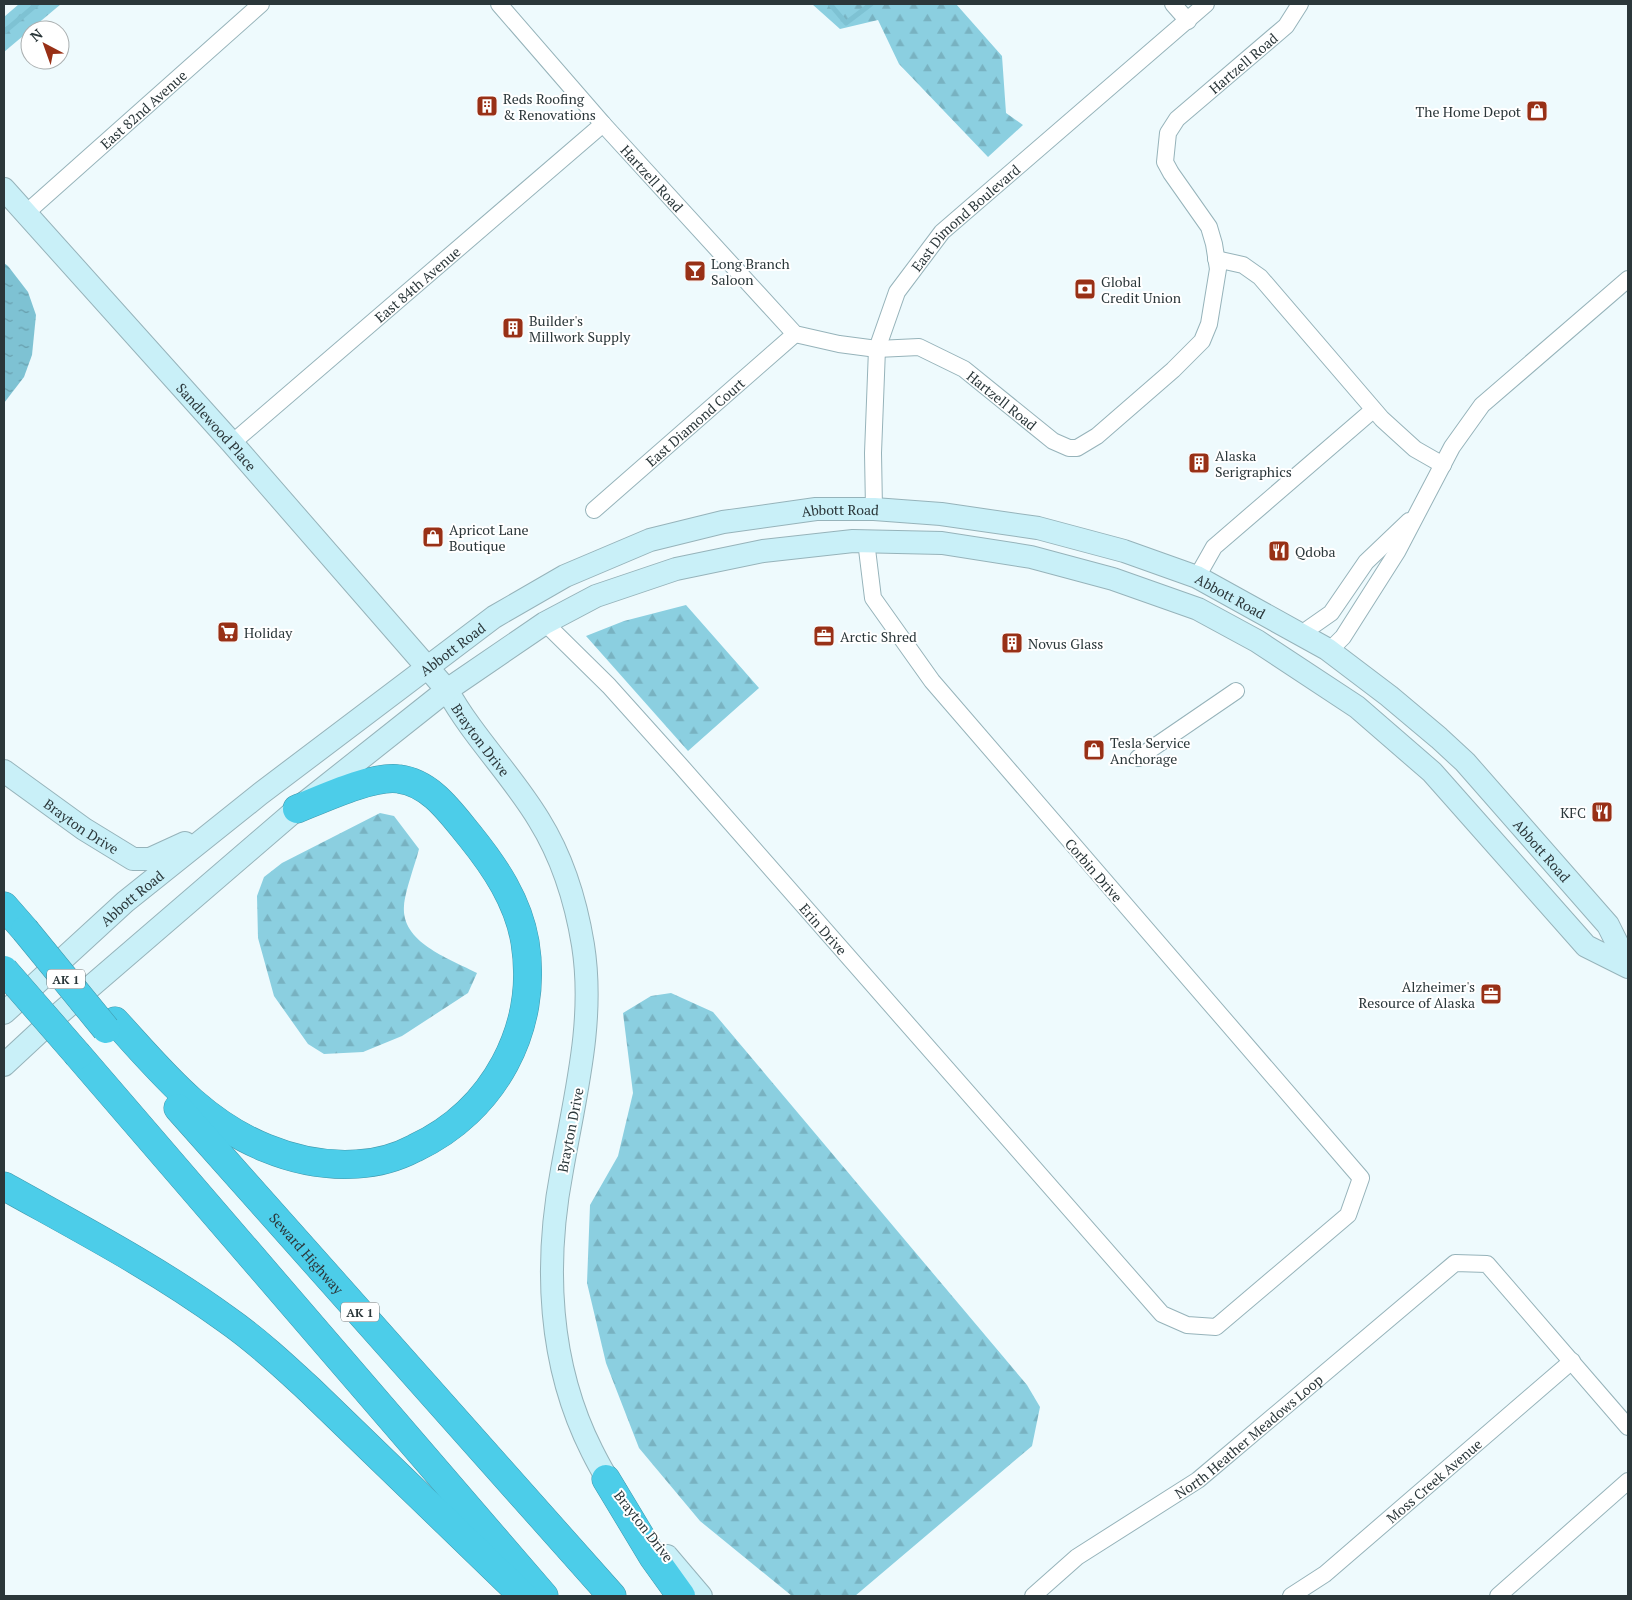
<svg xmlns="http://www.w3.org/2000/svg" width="1632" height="1600" font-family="'PT Serif',serif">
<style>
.forest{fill:url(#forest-firs)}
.water{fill:url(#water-ripples)}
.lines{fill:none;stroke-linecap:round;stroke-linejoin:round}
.stream{stroke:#7ec2d3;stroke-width:5}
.street-casing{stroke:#96b3ba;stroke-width:18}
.secondary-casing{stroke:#96b3ba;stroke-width:24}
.highway-casing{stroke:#4098ac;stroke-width:29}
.street{stroke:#fff;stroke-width:16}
.secondary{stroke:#c9f0f8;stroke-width:22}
.highway{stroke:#4ccde9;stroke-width:28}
.highway-bridge-casing{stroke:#4098ac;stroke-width:29;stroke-linecap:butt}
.highway-bridge{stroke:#4ccde9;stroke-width:28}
.labels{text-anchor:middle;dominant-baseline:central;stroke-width:4;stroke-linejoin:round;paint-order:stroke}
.shield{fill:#fff;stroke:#6b7375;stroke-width:1}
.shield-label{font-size:12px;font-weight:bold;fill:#2b373a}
.street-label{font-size:14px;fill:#2b373a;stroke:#fff}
.poi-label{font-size:14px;fill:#2b373a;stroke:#fff;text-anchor:start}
</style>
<defs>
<pattern id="forest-firs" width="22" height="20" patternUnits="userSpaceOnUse" patternTransform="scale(1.25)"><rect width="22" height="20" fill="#8bcfe0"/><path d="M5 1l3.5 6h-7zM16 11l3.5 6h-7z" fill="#78b2c1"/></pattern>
<pattern id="water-ripples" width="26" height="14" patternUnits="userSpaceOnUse" patternTransform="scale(1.25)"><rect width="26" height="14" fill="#7ec2d3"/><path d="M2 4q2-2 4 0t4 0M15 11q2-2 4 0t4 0" fill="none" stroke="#679eac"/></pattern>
</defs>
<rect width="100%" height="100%" fill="#eefafd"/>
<path class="forest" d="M 19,4 L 61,4 L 4,52 L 4,17 Z
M 812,4 L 956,4 L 1002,56 L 1006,113 L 1023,125 L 988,157 L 899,64 L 878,20 L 840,29 Z
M 686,605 L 759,688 L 688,751 L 586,636 L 624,621 Z
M 380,813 L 394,816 L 419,849 C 415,865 405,891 404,906 C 401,943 451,959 477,973 L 468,993 L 402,1036 L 363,1052 L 324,1054 L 308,1044 L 274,996 L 258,938 L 257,896 L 264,877 L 282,863 Z
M 671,993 L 713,1012 L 1027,1385 L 1040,1407 L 1032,1446 L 855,1596 L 792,1596 L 700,1521 L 639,1448 L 606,1363 L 587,1283 L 590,1205 L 618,1156 L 633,1093 L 623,1013 L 651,996 Z"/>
<path class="water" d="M 4,263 L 8,266 L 28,292 L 36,315 L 32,355 L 24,377 L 4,403 Z"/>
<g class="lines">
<path class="stream" d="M 830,4 L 846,23 L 871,4
M 4,32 L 37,4"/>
<g class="street-casing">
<g id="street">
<path id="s1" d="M 499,4 L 603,124 L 795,334 L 839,344 L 877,349 L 919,347 L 964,369 L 1053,441 L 1069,448 L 1077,448 L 1097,436 L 1173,370 L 1202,341 L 1209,324 L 1218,269 L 1214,244 L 1209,227 L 1171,173 L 1165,162 L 1168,133 L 1177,119 L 1286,26 L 1300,4"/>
<path d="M 1173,4 L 1188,21"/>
<path id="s2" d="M 25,214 L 261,4"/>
<path d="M 1216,259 L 1243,265 L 1260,277 L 1382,419 L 1415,449 L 1443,465"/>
<path id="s3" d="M 232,443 L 603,124"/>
<path id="s4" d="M 874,509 L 873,453 L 877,349 L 897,292 L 942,232 L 1206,4"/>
<path id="s5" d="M 594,510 L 795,334"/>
<path d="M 1197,577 L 1214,547 L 1373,410"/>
<path id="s6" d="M 545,623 L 609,686 L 680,765 L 1162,1314 L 1187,1325 L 1216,1327 L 1348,1215 L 1361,1178 L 932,681 L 873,598 L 866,541"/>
<path d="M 1301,634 L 1331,613 L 1366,562 L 1409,521"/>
<path d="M 1329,651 L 1343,637 L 1397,552 L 1452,447 L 1482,405 L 1628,279"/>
<path d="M 1138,758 L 1236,691"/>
<path id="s7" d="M 1033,1596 L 1077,1557 L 1198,1480 L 1455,1263 L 1487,1264 L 1628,1427"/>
<path id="s8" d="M 1291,1596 L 1325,1574 L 1572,1361"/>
<path d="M 1498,1596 L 1628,1481"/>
</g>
</g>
<g class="secondary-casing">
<g id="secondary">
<path id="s9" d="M 4,189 L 232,443 L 447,690 C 473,737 512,775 539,820 C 562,857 576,902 583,945 C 595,1021 575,1095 562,1170 C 544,1264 548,1364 592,1451 C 599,1465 606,1479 616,1491"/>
<path id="s10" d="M 4,771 L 84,829 L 133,859 L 150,859 L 185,843"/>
<path id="s11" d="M 4,1013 L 125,902 L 260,794 L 494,617 L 565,576 L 650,540 L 723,522 L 816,509 L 874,509 L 941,514 L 1038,528 L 1124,551 L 1197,577 L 1327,649 L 1389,696 L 1439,738 L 1465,762 L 1608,925 L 1628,965"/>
<path d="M 4,1065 L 60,1013 L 297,809 L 447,690 L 545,623 L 596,596 L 676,569 L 763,551 L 853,541 L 942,543 L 1031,557 L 1113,579 L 1198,609 L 1257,641 L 1357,707 L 1432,772 L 1586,946 L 1628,967"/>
<path d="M 667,1556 L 701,1596"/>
</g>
</g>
<g class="highway-casing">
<g id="highway">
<path d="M 4,906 L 25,930"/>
<path d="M 115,1021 C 161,1071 201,1122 266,1148 C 295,1160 326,1166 357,1164 C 377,1163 398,1157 415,1148 C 494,1111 539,1028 525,942 C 518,901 495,867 470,836 C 451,813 431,783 399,779 C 373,775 322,799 297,809"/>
<path d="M 78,1055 L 544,1596"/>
<path id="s12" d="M 178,1108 L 612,1596"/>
<path d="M 4,1186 C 79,1228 156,1268 226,1319 C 256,1340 283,1365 310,1390 L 523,1596"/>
<path d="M 606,1479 L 653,1557 L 681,1596"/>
</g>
</g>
<use href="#street" class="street"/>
<use href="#secondary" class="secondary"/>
<use href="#highway" class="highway"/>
<g class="highway-bridge-casing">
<path id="highway-bridge" d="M 25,930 L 106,1029
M 4,970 L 78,1055"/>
</g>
<use href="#highway-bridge" class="highway-bridge"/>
</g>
<defs>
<g id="building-square" transform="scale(1.125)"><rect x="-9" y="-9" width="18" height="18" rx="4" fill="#983016" stroke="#fff"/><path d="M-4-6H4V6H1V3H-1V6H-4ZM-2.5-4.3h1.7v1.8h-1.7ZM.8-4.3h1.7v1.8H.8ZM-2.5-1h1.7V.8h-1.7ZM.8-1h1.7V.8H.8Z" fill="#fff"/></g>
<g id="shop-square" transform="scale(1.125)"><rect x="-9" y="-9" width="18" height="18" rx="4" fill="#983016" stroke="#fff"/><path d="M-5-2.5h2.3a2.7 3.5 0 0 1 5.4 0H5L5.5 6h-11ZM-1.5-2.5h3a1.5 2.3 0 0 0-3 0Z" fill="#fff"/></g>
<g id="bar-square" transform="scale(1.125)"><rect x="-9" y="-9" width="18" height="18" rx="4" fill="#983016" stroke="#fff"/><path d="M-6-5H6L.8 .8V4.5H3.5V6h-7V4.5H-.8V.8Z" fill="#fff"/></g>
<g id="bank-square" transform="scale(1.125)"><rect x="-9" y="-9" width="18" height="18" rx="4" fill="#983016" stroke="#fff"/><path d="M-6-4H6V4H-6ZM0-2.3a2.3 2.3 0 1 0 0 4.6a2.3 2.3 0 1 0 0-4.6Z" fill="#fff"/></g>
<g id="restaurant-square" transform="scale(1.125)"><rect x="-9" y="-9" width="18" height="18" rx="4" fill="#983016" stroke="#fff"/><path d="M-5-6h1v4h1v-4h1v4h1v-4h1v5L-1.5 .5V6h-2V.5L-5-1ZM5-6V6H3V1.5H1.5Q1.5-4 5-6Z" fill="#fff"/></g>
<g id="supermarket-square" transform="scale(1.125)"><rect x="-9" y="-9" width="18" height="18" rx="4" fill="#983016" stroke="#fff"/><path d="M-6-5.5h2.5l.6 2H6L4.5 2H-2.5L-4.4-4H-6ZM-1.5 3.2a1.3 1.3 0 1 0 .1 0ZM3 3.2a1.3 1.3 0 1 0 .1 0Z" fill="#fff"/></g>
<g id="office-square" transform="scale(1.125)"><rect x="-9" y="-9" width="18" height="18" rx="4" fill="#983016" stroke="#fff"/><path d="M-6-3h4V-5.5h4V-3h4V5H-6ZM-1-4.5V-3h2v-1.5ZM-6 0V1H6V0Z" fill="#fff"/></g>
</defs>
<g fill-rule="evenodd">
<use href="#building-square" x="487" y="106"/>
<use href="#shop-square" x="1537" y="111"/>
<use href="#bar-square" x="695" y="271"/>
<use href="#bank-square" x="1085" y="289"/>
<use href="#building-square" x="513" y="328"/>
<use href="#building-square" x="1199" y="463"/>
<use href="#shop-square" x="433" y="537"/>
<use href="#restaurant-square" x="1279" y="551"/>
<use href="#supermarket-square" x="228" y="632"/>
<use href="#office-square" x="824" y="636"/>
<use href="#building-square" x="1012" y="643"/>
<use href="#shop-square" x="1094" y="750"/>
<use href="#restaurant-square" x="1602" y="812"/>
<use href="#office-square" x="1491" y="994"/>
</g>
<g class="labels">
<g class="shield">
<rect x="47" y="969.5" width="38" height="19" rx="4"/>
<rect x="341" y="1302.5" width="38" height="19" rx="4"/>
</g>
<g class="shield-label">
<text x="66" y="979">AK 1</text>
<text x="360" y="1312">AK 1</text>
</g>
<g class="street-label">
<text stroke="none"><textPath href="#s1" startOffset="1252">Hartzell Road</textPath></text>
<text stroke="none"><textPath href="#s2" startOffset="158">East 82nd Avenue</textPath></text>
<text stroke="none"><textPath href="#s1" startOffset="232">Hartzell Road</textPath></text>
<text stroke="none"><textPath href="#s4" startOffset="322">East Dimond Boulevard</textPath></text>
<text stroke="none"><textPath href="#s3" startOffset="244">East 84th Avenue</textPath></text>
<text stroke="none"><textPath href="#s1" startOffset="668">Hartzell Road</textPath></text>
<text stroke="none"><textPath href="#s5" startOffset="134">East Diamond Court</textPath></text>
<text stroke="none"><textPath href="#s9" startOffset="319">Sandlewood Place</textPath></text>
<text stroke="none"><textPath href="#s11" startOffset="998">Abbott Road</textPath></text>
<text stroke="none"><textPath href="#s11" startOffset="1402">Abbott Road</textPath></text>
<text stroke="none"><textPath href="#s11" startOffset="578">Abbott Road</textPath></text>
<text stroke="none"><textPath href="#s9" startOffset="729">Brayton Drive</textPath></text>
<text stroke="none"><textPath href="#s10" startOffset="95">Brayton Drive</textPath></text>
<text stroke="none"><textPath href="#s11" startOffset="1808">Abbott Road</textPath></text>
<text transform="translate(1094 870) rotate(49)">Corbin Drive</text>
<text stroke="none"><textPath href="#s11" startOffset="172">Abbott Road</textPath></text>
<text stroke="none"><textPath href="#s6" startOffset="414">Erin Drive</textPath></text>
<text transform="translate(570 1130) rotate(-79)">Brayton Drive</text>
<text stroke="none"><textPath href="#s12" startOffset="194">Seward Highway</textPath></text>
<text stroke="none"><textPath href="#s7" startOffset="269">North Heather Meadows Loop</textPath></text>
<text stroke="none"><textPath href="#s8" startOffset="184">Moss Creek Avenue</textPath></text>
<text transform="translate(644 1526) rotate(52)">Brayton Drive</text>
</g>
<g class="poi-label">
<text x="503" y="98">Reds Roofing<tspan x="503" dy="16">&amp; Renovations</tspan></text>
<text x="1521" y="111" text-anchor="end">The Home Depot</text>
<text x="711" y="263">Long Branch<tspan x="711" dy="16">Saloon</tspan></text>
<text x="1101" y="281">Global<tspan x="1101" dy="16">Credit Union</tspan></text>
<text x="529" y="320">Builder's<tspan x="529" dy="16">Millwork Supply</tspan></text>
<text x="1215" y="455">Alaska<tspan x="1215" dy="16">Serigraphics</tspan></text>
<text x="449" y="529">Apricot Lane<tspan x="449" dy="16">Boutique</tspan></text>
<text x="1295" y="551">Qdoba</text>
<text x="244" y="632">Holiday</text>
<text x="840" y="636">Arctic Shred</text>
<text x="1028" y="643">Novus Glass</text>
<text x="1110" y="742">Tesla Service<tspan x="1110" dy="16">Anchorage</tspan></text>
<text x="1586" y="812" text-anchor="end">KFC</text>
<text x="1475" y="986" text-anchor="end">Alzheimer's<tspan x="1475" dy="16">Resource of Alaska</tspan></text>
</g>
</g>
<rect width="1632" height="1600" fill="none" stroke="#2b373a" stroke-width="10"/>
<g transform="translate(45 45) rotate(319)"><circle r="24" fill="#ffffff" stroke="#aaafb0"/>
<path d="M0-4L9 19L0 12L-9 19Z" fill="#983016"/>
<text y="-8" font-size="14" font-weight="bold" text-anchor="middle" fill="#2b373a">N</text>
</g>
</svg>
